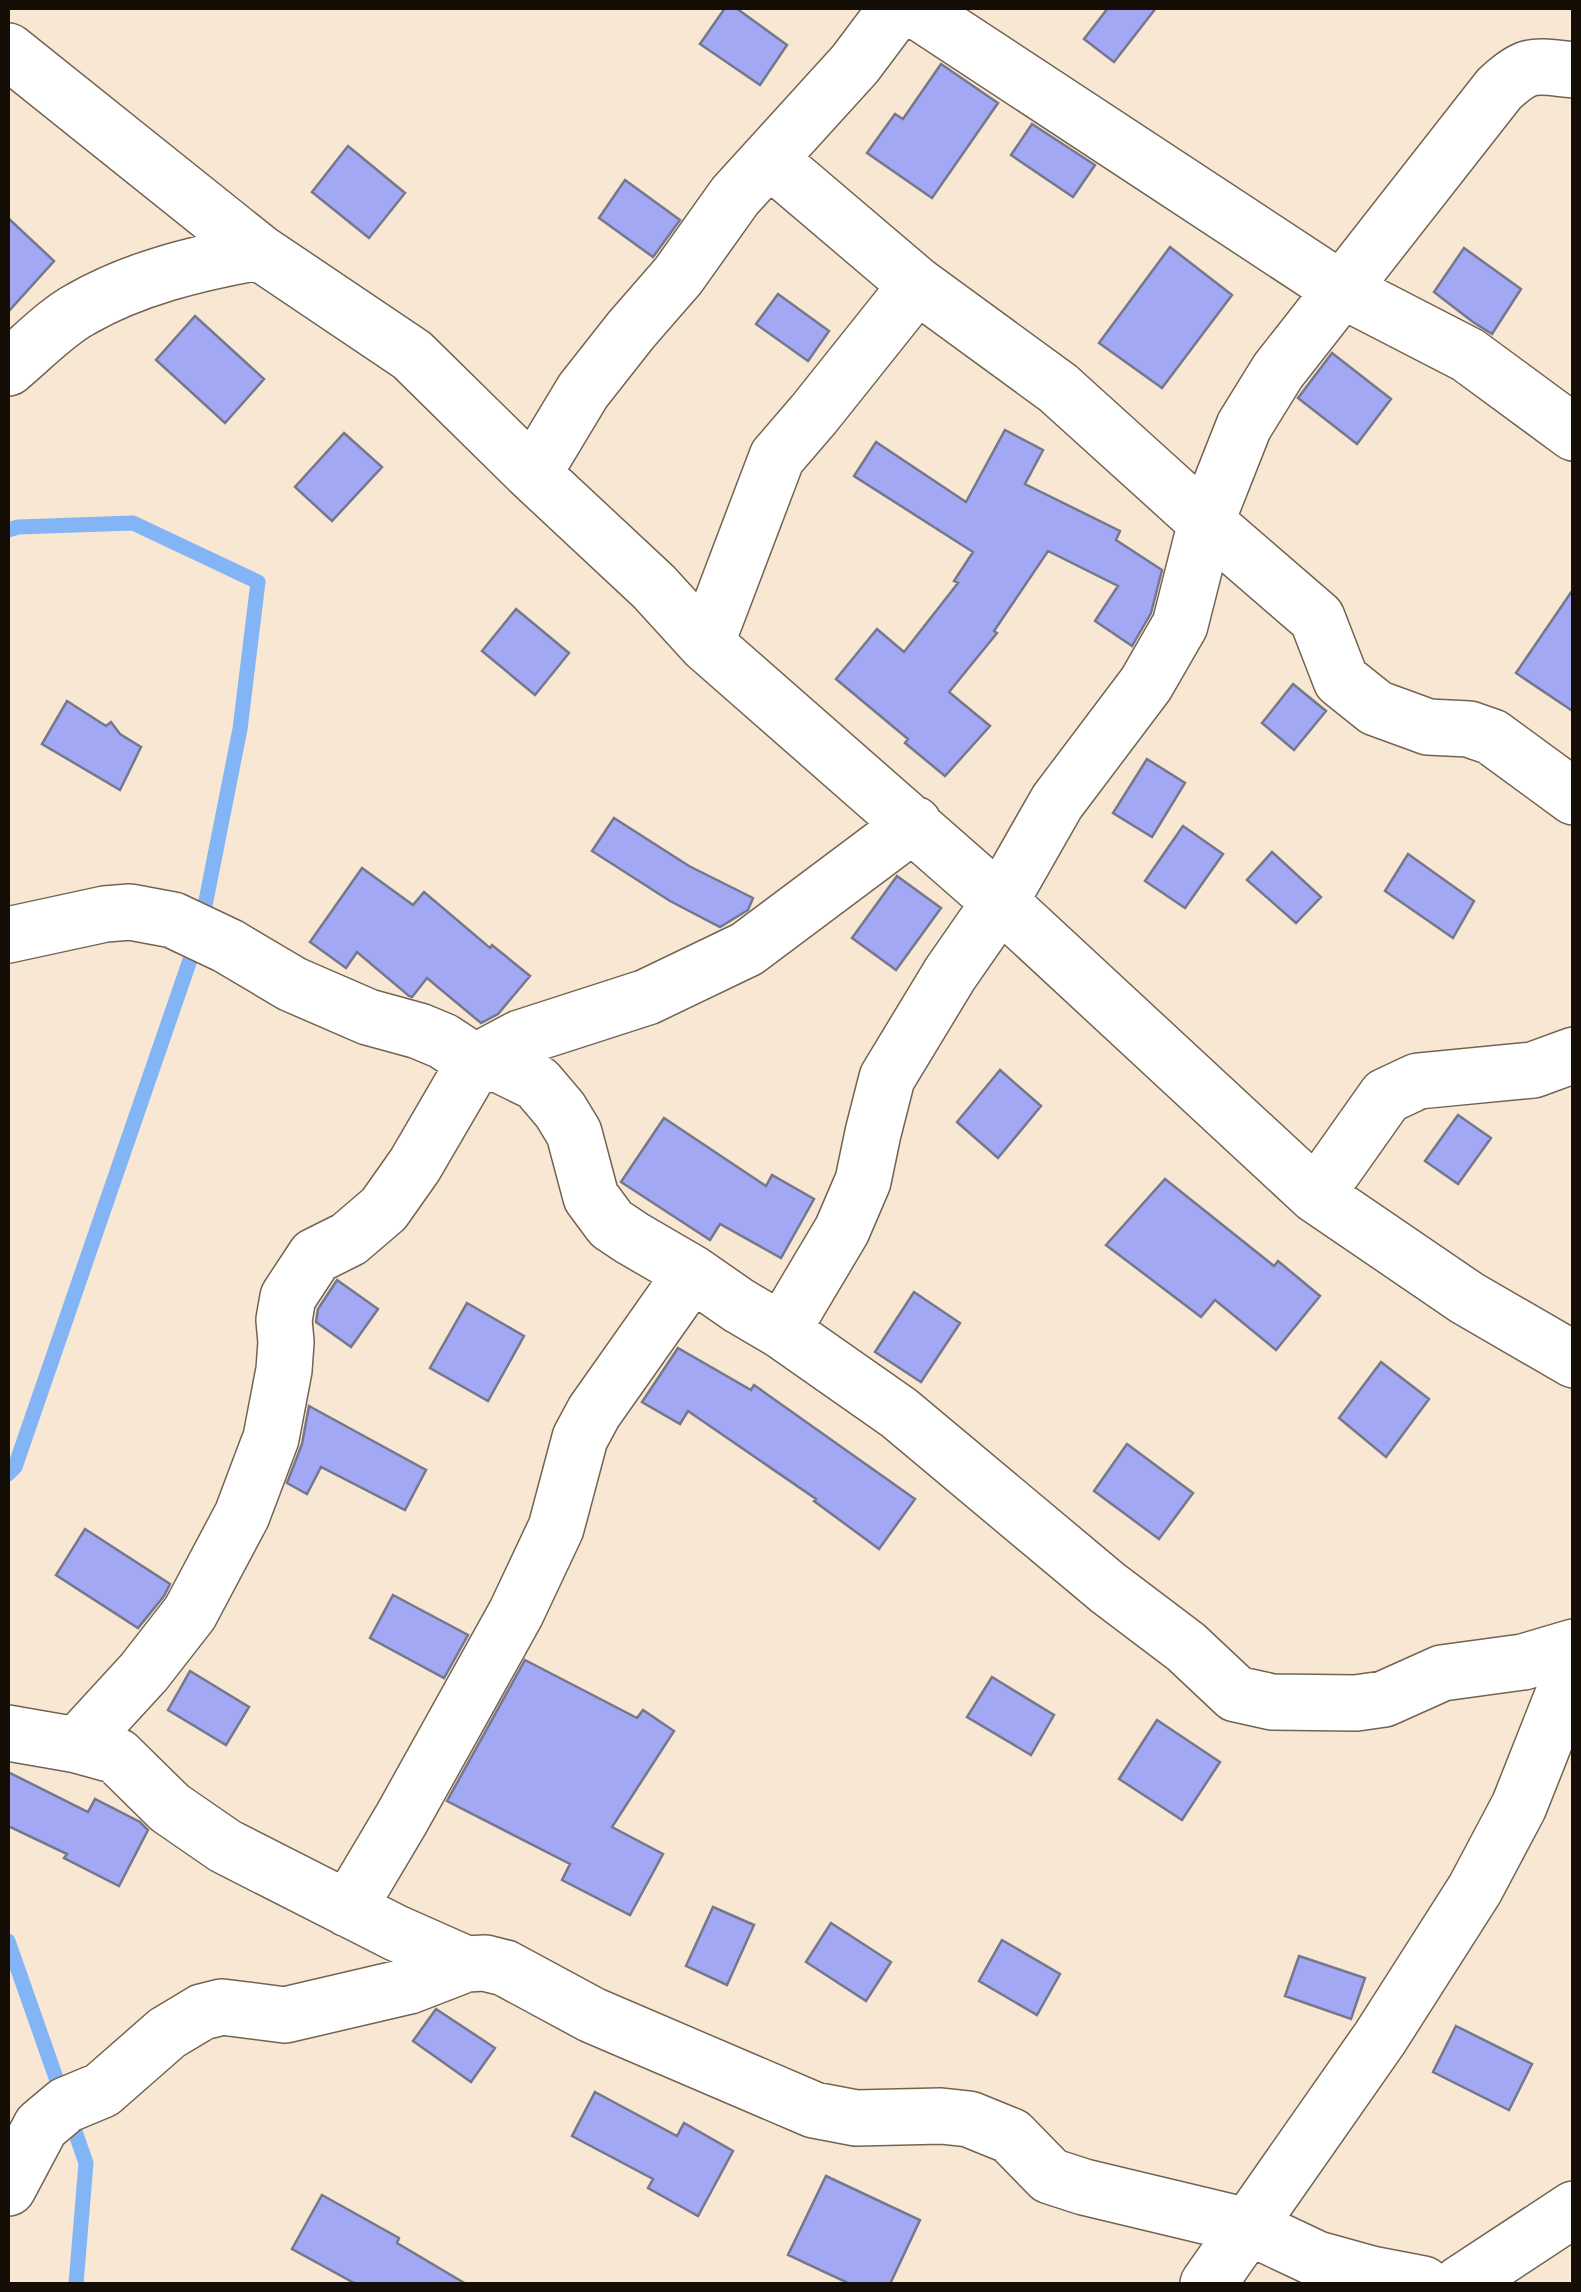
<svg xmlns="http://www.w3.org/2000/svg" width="1581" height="2292" font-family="'Titillium Web',sans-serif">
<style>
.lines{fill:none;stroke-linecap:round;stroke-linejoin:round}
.stream{stroke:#82b4f6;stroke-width:15}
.building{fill:#a2a8f4;stroke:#75778d;stroke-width:2.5}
.minor-casing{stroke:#736452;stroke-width:58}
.minor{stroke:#fff;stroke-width:55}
</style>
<rect width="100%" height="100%" fill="#f8e7d2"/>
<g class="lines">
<path class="stream" d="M 8,530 L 18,527 L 133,523 L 258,582 L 240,729 L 200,931 L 15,1467 L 8,1474
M 8,1941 L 62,2095
M 70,2117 L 86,2163 L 76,2284"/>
</g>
<path class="building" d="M 725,8 L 736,8 L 787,45 L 760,85 L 700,44 Z
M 1108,8 L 1156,8 L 1114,62 L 1084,39 Z
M 941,64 L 998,103 L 932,198 L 867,153 L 895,114 L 903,119 Z
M 1032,124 L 1095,165 L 1073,197 L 1011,155 Z
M 348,146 L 405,193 L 369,238 L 312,192 Z
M 625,180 L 680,220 L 653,257 L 599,218 Z
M 8,218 L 54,261 L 8,312 Z
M 1170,247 L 1232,295 L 1162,388 L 1099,343 Z
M 1464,248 L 1521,289 L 1492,334 L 1473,322 L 1434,292 Z
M 778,294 L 829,331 L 808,361 L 756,324 Z
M 195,316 L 264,379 L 225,423 L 156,360 Z
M 1332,353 L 1391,399 L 1357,444 L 1298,398 Z
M 1005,430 L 1043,450 L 1025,484 L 1120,531 L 1116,540 L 1162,570 L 1151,613 L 1132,646 L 1095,621 L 1118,586 L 1048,551 L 994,631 L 997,633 L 949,692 L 990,726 L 945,776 L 905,743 L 908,739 L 836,679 L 877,629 L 904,652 L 958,583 L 954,581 L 973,552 L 854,476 L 876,442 L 966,502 Z
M 344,433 L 382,467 L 332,521 L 295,487 Z
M 1574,588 L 1574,712 L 1516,673 Z
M 516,609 L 569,653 L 535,695 L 482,651 Z
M 1293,684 L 1326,711 L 1294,750 L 1262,723 Z
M 67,701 L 106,726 L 111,722 L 120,734 L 141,747 L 120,790 L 42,744 Z
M 1147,759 L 1185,783 L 1152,837 L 1113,813 Z
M 614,818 L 689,866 L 753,898 L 748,910 L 720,927 L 670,901 L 592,851 Z
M 1183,826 L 1223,854 L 1185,908 L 1145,881 Z
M 1272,852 L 1321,897 L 1296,923 L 1247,880 Z
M 1408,854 L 1474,901 L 1453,938 L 1385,891 Z
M 362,868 L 413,905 L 424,892 L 490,948 L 492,945 L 530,976 L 498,1014 L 481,1023 L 427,978 L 412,997 L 409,996 L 357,952 L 346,968 L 310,942 Z
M 897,876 L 941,908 L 896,970 L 852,938 Z
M 1000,1070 L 1041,1106 L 998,1158 L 957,1122 Z
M 1458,1115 L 1491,1138 L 1458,1184 L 1425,1161 Z
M 664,1118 L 766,1186 L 772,1175 L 814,1199 L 781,1258 L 720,1224 L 710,1240 L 621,1182 Z
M 1165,1179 L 1274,1266 L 1278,1261 L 1320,1296 L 1276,1350 L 1215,1300 L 1201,1317 L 1106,1245 Z
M 337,1280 L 378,1309 L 351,1347 L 316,1322 L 318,1309 Z
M 914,1292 L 960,1323 L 921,1382 L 875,1352 Z
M 467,1303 L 524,1336 L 488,1401 L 430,1368 Z
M 678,1348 L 751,1390 L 754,1385 L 915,1499 L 879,1549 L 814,1501 L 816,1499 L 688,1411 L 680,1424 L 642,1402 Z
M 1381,1362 L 1429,1399 L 1386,1457 L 1339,1418 Z
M 309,1406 L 426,1470 L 405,1510 L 321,1467 L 307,1494 L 287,1483 L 302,1444 Z
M 1127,1444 L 1193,1493 L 1159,1539 L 1094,1491 Z
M 85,1529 L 170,1584 L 164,1596 L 138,1628 L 56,1575 Z
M 393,1595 L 468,1635 L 444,1678 L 370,1638 Z
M 525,1660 L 637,1718 L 643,1710 L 674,1731 L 612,1827 L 663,1854 L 630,1915 L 562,1880 L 570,1864 L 447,1801 Z
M 190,1671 L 249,1707 L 226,1745 L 168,1710 Z
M 992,1677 L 1054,1715 L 1031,1755 L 967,1717 Z
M 1157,1720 L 1220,1762 L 1182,1820 L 1119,1779 Z
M 8,1772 L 88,1812 L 95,1799 L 140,1822 L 148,1830 L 119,1886 L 64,1858 L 67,1854 L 8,1826 Z
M 713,1907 L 754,1925 L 727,1985 L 686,1966 Z
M 831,1923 L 891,1962 L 866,2001 L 806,1962 Z
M 1002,1940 L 1060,1974 L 1037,2015 L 979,1981 Z
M 1299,1956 L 1365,1978 L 1351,2019 L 1285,1996 Z
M 436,2009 L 495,2048 L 471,2082 L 413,2041 Z
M 1456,2026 L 1532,2064 L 1509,2110 L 1433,2072 Z
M 595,2092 L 677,2136 L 684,2123 L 733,2151 L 698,2216 L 648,2188 L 653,2179 L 572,2136 Z
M 826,2176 L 920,2220 L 890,2284 L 850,2284 L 788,2255 Z
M 322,2195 L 399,2238 L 397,2243 L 466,2284 L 356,2284 L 292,2249 Z"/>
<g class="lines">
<g class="minor-casing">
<path id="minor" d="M 913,8 L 1342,290 L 1468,355 L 1574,433
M 8,51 L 259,252 L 412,355 L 533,474 L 654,587 L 706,644 L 1000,902 L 1316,1195 L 1467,1298 L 1574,1360
M 769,159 L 917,285 L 1058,388 L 1206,522 L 1317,618 L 1341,680 L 1376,708 L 1428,727 L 1469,729 L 1492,737 L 1574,797
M 8,368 C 30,350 55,323 81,309 C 135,278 198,263 259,252
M 533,474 L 583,391 L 631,330 L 678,276 L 735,196 L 855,64 L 897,8
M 706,644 L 777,457 L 814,414 L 917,285
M 8,935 L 105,914 L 130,912 L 173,920 L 228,946 L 292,984 L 368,1017 L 419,1031 L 443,1041 L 475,1062 L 500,1065 L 537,1083 L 560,1110 L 574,1133 L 591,1197 L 611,1224 L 632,1238 L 692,1273 L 738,1305 L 782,1331 L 899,1413 L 1108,1588 L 1186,1647 L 1236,1694 L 1272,1702 L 1356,1703 L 1384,1699 L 1442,1673 L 1523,1662 L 1574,1647
M 1316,1195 L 1386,1096 L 1418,1081 L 1533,1070 L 1574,1055
M 782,1331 L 842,1230 L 863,1181 L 873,1133 L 887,1078 L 950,974 L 1000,902 L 1057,802 L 1146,684 L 1180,625 L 1206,522 L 1244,426 L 1278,371 L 1499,89 C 1529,61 1535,66 1574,70
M 8,1733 L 77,1745 L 117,1756 L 170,1808 L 225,1846 L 396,1933 L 466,1964
M 77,1745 L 144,1672 L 190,1613 L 242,1515 L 271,1438 L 284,1370 L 286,1342 L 284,1320 L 288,1297 L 315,1256 L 349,1239 L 384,1209 L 415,1165 L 475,1062 L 520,1038 L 647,997 L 747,949 L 914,824
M 348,1909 L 402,1818 L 516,1613 L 556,1528 L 580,1438 L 594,1412 L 692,1273
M 8,2188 L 41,2126 L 66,2105 L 102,2090 L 167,2033 L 202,2012 L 222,2007 L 285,2015 L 409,1986 L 466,1964 L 485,1963 L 505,1968 L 592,2015 L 814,2110 L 856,2118 L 941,2116 L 969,2119 L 1011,2136 L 1050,2176 L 1084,2187 L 1247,2226 L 1317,2259 L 1371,2274 L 1423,2284
M 1208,2284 L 1380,2038 L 1475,1889 L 1519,1806 L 1574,1667
M 1460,2284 L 1574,2209"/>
</g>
<use href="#minor" class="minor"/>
</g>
<rect width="1581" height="2292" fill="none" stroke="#140e07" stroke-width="20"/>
</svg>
